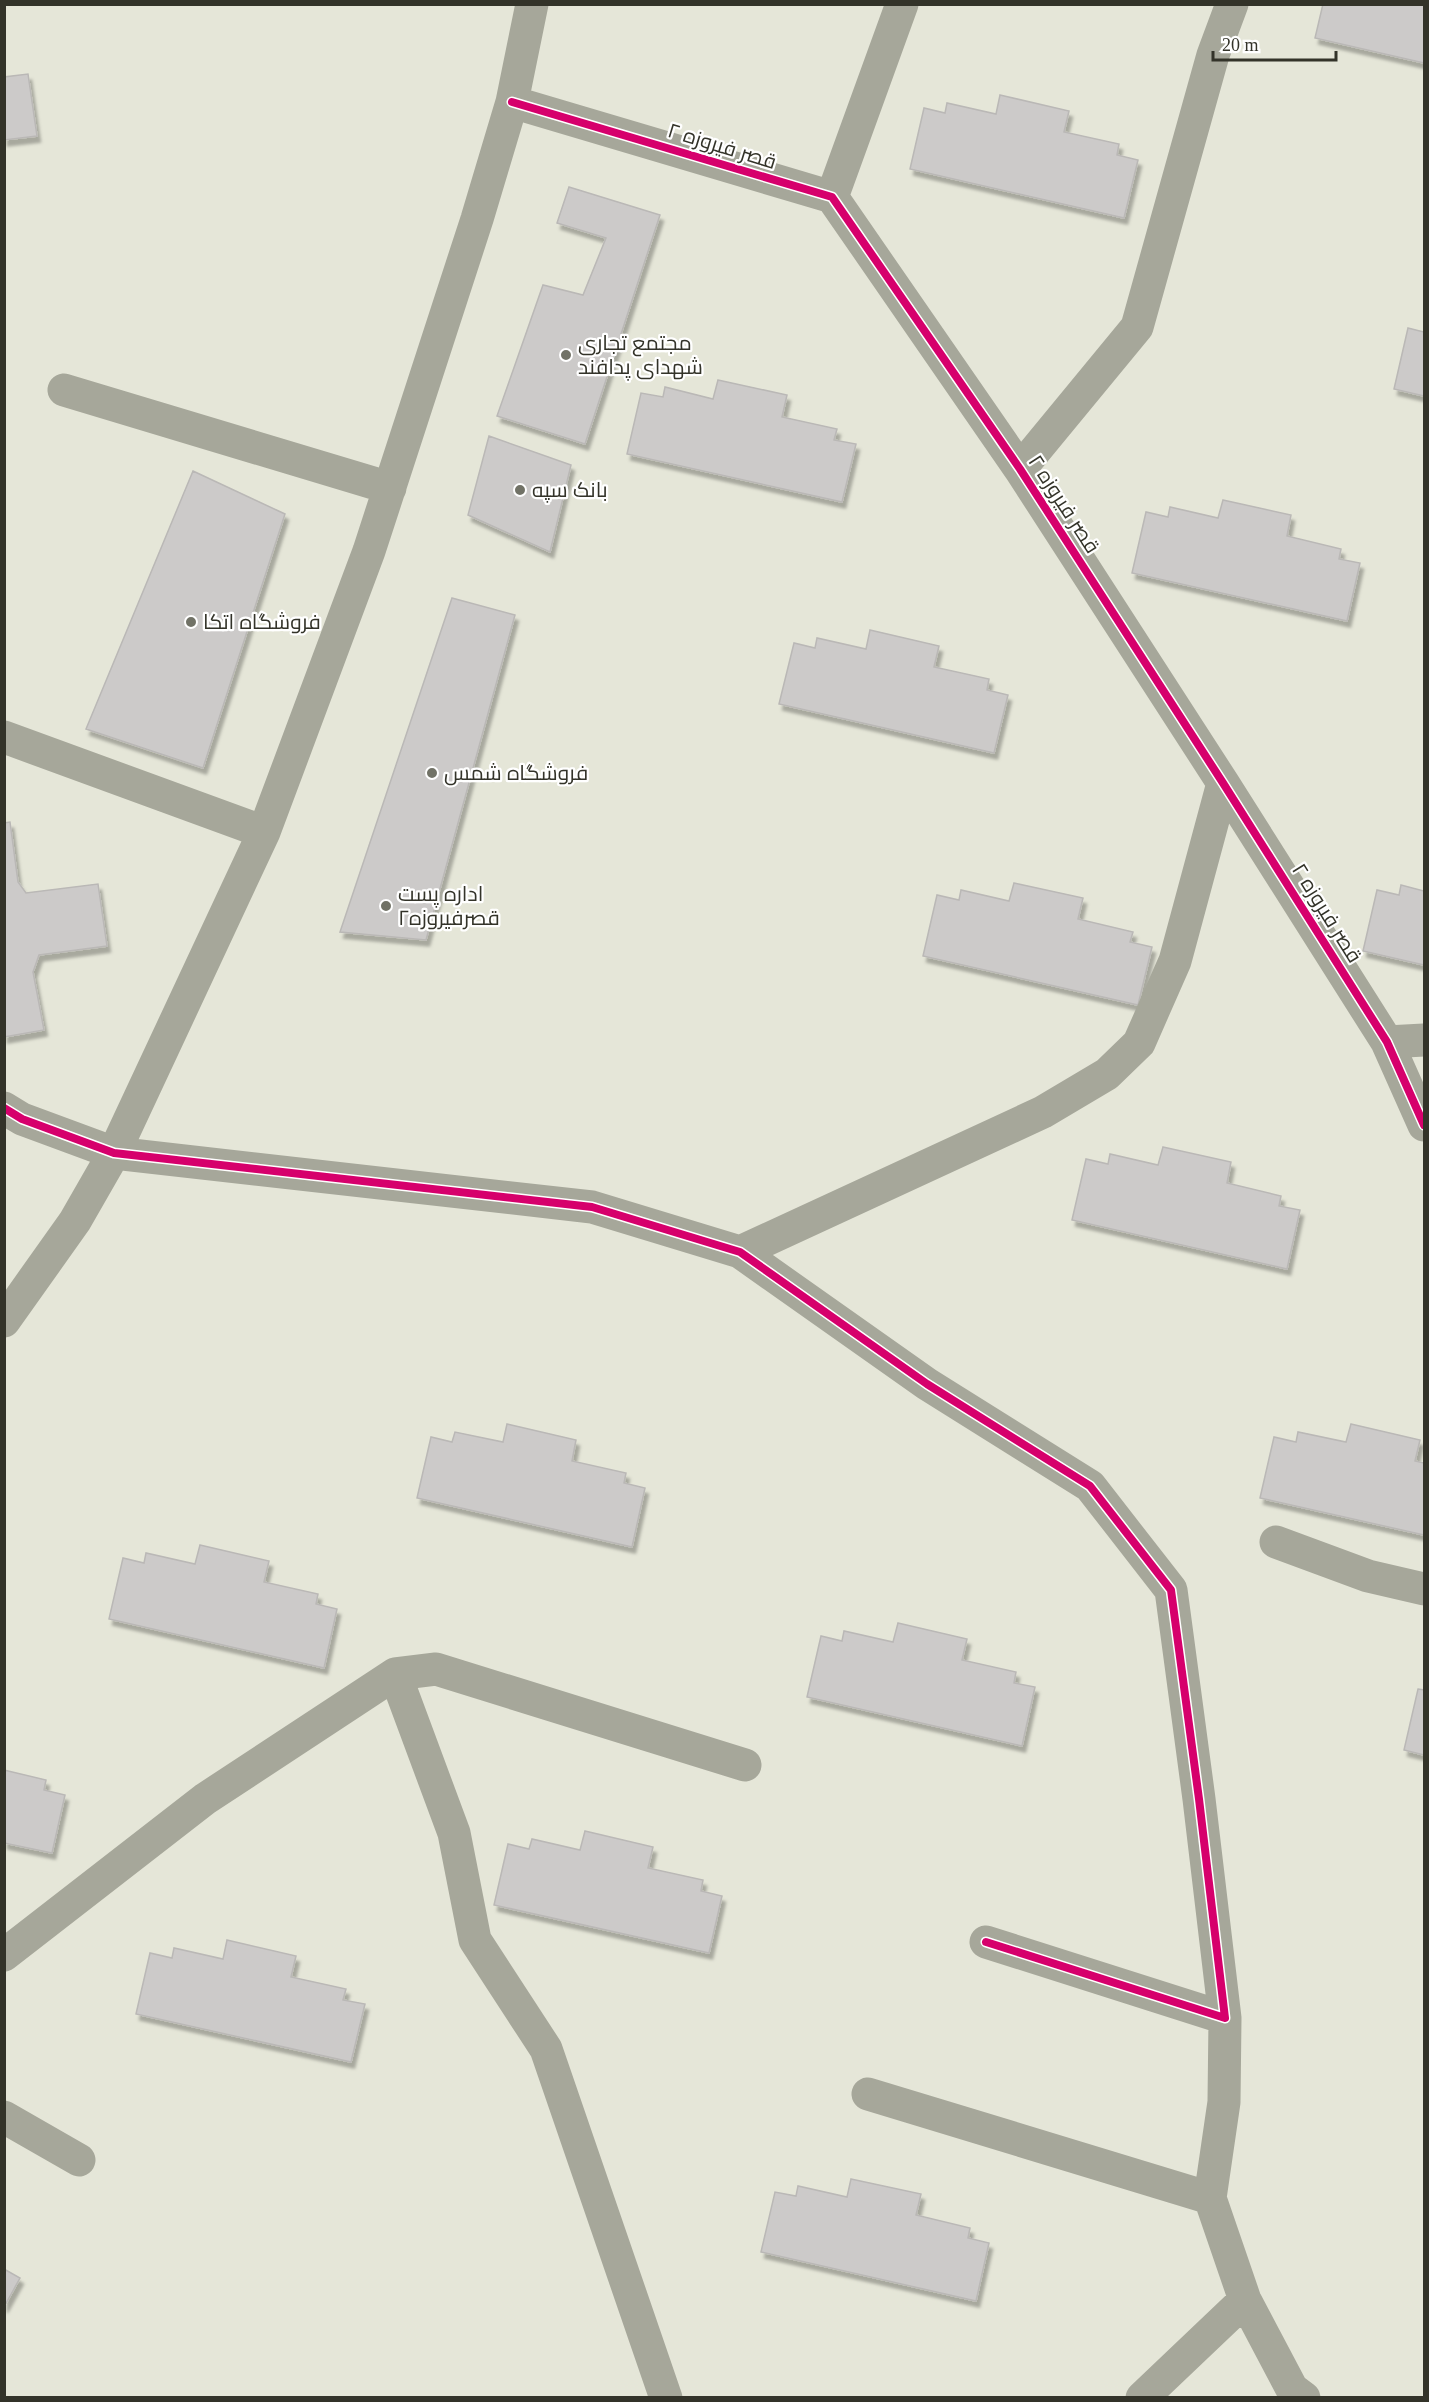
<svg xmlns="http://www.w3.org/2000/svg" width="1429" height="2402" font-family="'Times New Roman',Cairo,serif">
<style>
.building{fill:#cccac9;stroke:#bab8b6;stroke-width:1.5;filter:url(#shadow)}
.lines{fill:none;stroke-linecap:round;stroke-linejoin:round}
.minor{stroke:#a6a79a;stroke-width:33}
.cycleway-casing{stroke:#fff;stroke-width:11}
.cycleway{stroke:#d6006c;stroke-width:8}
.poi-dot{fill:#717266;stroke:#fff;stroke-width:2}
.labels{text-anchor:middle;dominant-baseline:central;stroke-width:4.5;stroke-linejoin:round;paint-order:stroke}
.street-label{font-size:21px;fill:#333329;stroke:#fff}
.poi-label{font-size:21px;fill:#333329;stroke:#fff;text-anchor:start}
</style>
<defs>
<filter id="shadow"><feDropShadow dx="3.5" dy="6" stdDeviation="1.5" flood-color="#0004"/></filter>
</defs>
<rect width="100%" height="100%" fill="#e5e6d8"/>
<path class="building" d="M 1323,4 L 1424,4 L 1424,63 L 1315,38 Z
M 28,74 L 37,136 L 4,140 L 4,77 Z
M 1000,95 L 1069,111 L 1064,132 L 1119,144 L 1117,155 L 1138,160 L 1124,218 L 910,169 L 924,108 L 945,113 L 947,103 L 996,114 Z
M 569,187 L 660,215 L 585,444 L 497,416 L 543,285 L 583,295 L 606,238 L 557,223 Z
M 1408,328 L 1424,332 L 1424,396 L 1394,389 Z
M 718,380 L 787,395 L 782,417 L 837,429 L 834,440 L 856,444 L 842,502 L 627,454 L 641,393 L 663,397 L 665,387 L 713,399 Z
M 489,436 L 571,465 L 550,552 L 468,515 Z
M 193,471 L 285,514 L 203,768 L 86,729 Z
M 1223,500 L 1291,515 L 1287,536 L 1341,549 L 1339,559 L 1360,563 L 1347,621 L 1132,573 L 1146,512 L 1168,517 L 1170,507 L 1218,518 Z
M 452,598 L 515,615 L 426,940 L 340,932 Z
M 870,630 L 939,646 L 934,667 L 989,679 L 987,690 L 1008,695 L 994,753 L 779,704 L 794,643 L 815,648 L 817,638 L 866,649 Z
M 10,822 L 18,882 L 26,893 L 98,884 L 107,946 L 39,955 L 33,972 L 44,1030 L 4,1037 L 4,823 Z
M 1014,883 L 1083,898 L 1078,919 L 1133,932 L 1130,942 L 1152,947 L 1138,1005 L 923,956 L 937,895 L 959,900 L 961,890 L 1009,901 Z
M 1401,885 L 1424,891 L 1424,965 L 1363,951 L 1377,890 L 1399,895 Z
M 1163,1147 L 1231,1162 L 1227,1183 L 1281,1196 L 1279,1206 L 1300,1210 L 1287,1269 L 1072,1220 L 1086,1159 L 1108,1164 L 1110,1154 L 1158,1165 Z
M 507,1424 L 576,1440 L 572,1461 L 626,1473 L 624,1483 L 645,1488 L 632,1547 L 417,1498 L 431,1437 L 452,1442 L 455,1432 L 503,1442 Z
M 1351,1424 L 1420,1440 L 1415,1461 L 1424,1463 L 1424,1535 L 1260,1498 L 1274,1437 L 1296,1442 L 1298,1432 L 1346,1442 Z
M 200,1545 L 269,1561 L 264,1582 L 318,1594 L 316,1604 L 337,1609 L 324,1668 L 109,1619 L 123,1558 L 144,1563 L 146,1553 L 195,1564 Z
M 898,1623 L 967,1639 L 962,1660 L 1016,1672 L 1014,1683 L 1035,1687 L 1022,1746 L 807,1697 L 821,1636 L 842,1641 L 844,1631 L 893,1642 Z
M 1418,1689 L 1424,1690 L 1424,1755 L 1404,1750 Z
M 4,1770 L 46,1780 L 44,1790 L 65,1795 L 52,1853 L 4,1843 Z
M 585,1831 L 653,1847 L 648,1868 L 703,1880 L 701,1891 L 722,1896 L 709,1953 L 494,1905 L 508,1844 L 529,1849 L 532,1839 L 580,1850 Z
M 227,1940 L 296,1956 L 291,1977 L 346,1989 L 343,2000 L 365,2004 L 351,2062 L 136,2014 L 150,1953 L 172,1958 L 174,1948 L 223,1959 Z
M 851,2179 L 921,2194 L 916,2215 L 970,2228 L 968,2238 L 989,2243 L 976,2301 L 761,2252 L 775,2192 L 796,2196 L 798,2186 L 847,2197 Z
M 4,2269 L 20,2278 L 4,2307 Z"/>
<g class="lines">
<path class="minor" d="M 512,102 L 832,197 L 1020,469 L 1223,783 L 1387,1042 L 1424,1125
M 832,197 L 902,4
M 64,390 L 390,488
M 1020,469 L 1137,327 L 1213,55 L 1232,4
M 4,737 L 264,832
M 1387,1042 L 1424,1040
M 4,1108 L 22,1119 L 114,1153 L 592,1207 L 740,1252 L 927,1384 L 1090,1486 L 1171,1590 L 1199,1799 L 1225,2018 L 986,1942
M 740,1252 L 1043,1112 L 1107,1074 L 1139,1043 L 1175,961 L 1223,783
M 4,1321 L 75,1221 L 114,1153 L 264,832 L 369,551 L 477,219 L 512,102 L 532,4
M 1276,1542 L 1368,1576 L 1424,1589
M 395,1674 L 454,1833 L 475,1940 L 546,2049 L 666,2398
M 4,1955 L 205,1799 L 395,1674 L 436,1669 L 745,1765
M 1225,2018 L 1224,2102 L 1210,2198 L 1245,2300 L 1292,2389 L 1304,2398
M 868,2094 L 1210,2198
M 4,2117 L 79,2160
M 1142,2398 L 1245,2300"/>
<g class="cycleway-casing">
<path id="cycleway" d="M 512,102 L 832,197 L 1020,469 L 1223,783 L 1387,1042 L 1424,1125
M 4,1108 L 22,1119 L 114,1153 L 592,1207 L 740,1252 L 927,1384 L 1090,1486 L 1171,1590 L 1199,1799 L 1225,2018 L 986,1942"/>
</g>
<use href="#cycleway" class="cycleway"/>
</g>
<g class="poi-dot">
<circle cx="566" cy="355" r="6"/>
<circle cx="520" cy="490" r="6"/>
<circle cx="191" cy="622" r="6"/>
<circle cx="432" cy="773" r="6"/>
<circle cx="386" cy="906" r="6"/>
</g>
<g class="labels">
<g class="street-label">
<text transform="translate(722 146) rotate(17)">قصر فیروزه ۲</text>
<text transform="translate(1064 504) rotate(57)">قصر فیروزه ۲</text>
<text transform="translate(1327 913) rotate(58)">قصر فیروزه ۲</text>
</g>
<g class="poi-label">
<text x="578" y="343">مجتمع تجاری<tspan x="578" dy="24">شهدای پدافند</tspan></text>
<text x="532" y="490">بانک سپه</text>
<text x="203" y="622">فروشگاه اتکا</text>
<text x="444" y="773">فروشگاه شمس</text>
<text x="398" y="894">اداره پست<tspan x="398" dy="24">قصرفیروزه۲</tspan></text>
</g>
</g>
<rect width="1429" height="2402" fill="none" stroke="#333329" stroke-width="12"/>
<path d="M1213 51v9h123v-9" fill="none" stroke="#333329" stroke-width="3"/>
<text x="1222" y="51" font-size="18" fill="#333329" stroke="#ffffff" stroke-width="4.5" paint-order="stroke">20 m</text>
</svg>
